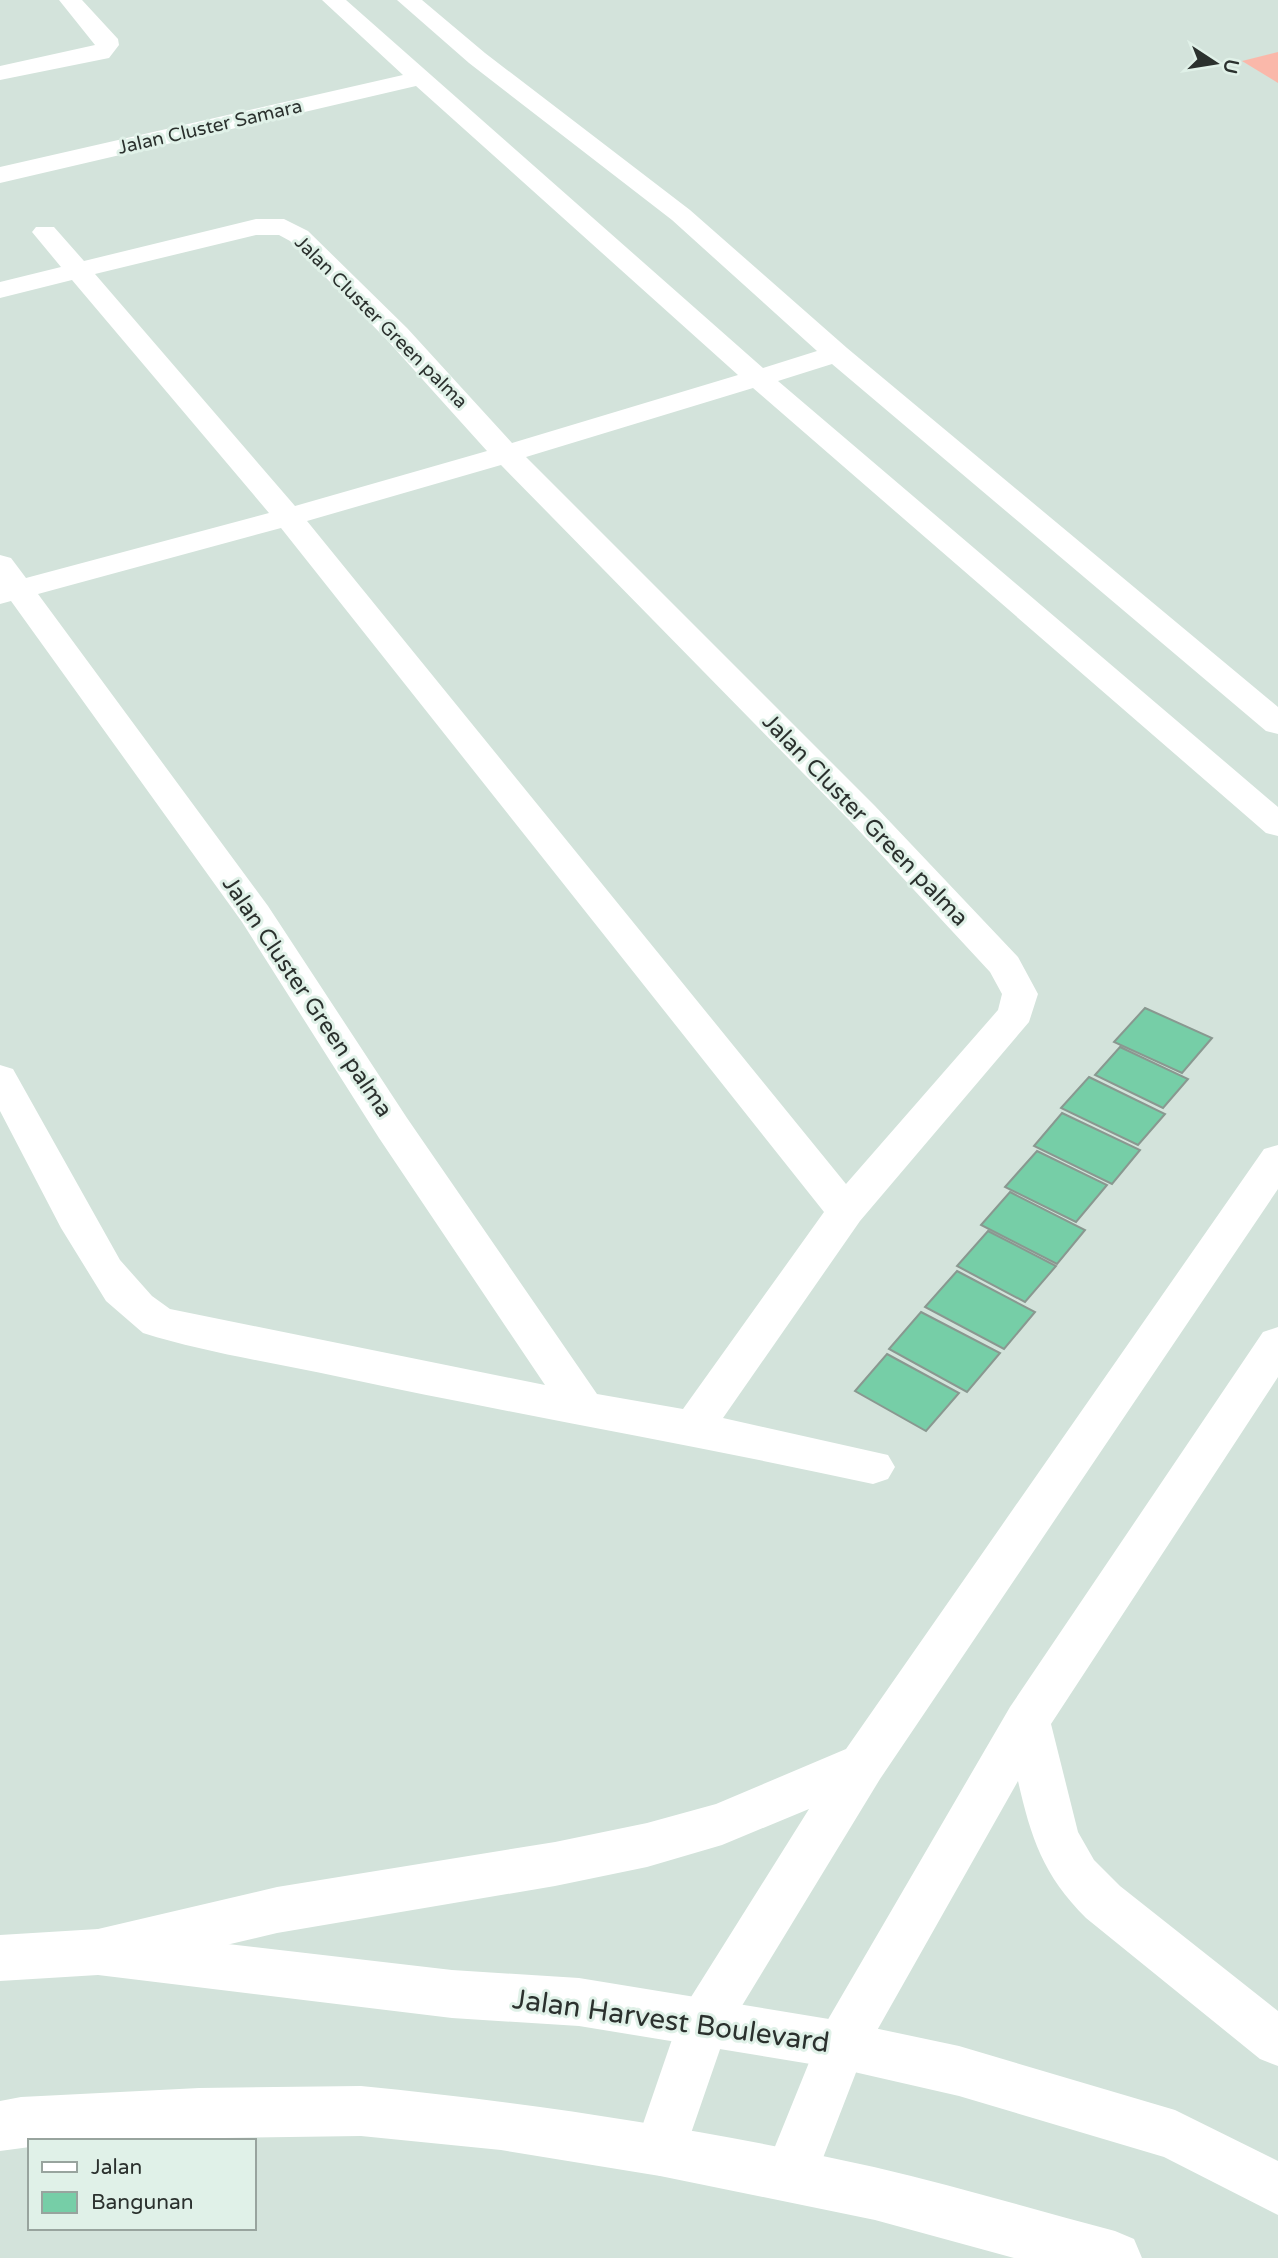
<svg xmlns="http://www.w3.org/2000/svg" width="1278" height="2258" font-family="'Varela Round',sans-serif">
<style>
.green{fill:#fab8aa}
.building{fill:#76cea7;stroke:#899890;stroke-width:2}
.lines{fill:none;stroke-linecap:round;stroke-linejoin:round}
.minor{fill:#fff;fill-rule:evenodd}
.tertiary{fill:#fff;fill-rule:evenodd}
.labels{text-anchor:middle;dominant-baseline:central;stroke-width:6;stroke-linejoin:round;paint-order:stroke}
.far-street-label{font-size:19px;fill:#2b312e;stroke:#e0f1e8}
.street-label{font-size:23px;fill:#2b312e;stroke:#e0f1e8}
.near-street-label{font-size:28px;fill:#2b312e;stroke:#e0f1e8}
</style>
<rect width="100%" height="100%" fill="#d3e3db"/>
<path class="green" d="M 1278,52 L 1278,83 L 1242,61 Z"/>
<path class="building" d="M 1145,1008 L 1212,1038 L 1182,1073 L 1114,1042 Z
M 1120,1047 L 1188,1079 L 1163,1108 L 1095,1075 Z
M 1089,1077 L 1165,1114 L 1138,1145 L 1061,1108 Z
M 1062,1113 L 1140,1150 L 1112,1184 L 1034,1146 Z
M 1037,1151 L 1107,1185 L 1076,1222 L 1005,1187 Z
M 1010,1192 L 1085,1230 L 1057,1264 L 981,1225 Z
M 988,1231 L 1056,1266 L 1025,1302 L 957,1266 Z
M 957,1271 L 1035,1312 L 1004,1349 L 925,1307 Z
M 921,1312 L 1000,1353 L 967,1392 L 889,1349 Z
M 887,1354 L 959,1393 L 926,1431 L 855,1391 Z"/>
<g class="lines">
<path class="minor" d="M 59,0 L 82,0 L 118,39 L 119,45 L 109,58 L 0,80 L 0,66 L 95,45 Z
M 322,0 L 346,0 L 763,368 L 817,351 L 672,220 L 469,63 L 397,0 L 422,0 L 485,53 L 690,210 L 847,348 L 1278,707 L 1278,734 L 1266,731 L 832,364 L 778,381 L 1278,807 L 1278,836 L 1266,833 L 753,388 L 526,457 L 875,806 L 1018,957 L 1038,994 L 1029,1022 L 860,1221 L 723,1418 L 888,1455 L 895,1467 L 888,1479 L 873,1484 C 695,1445 518,1415 340,1377 C 275,1363 207,1353 143,1333 L 106,1301 L 61,1228 L 0,1111 L 0,1065 L 13,1069 L 120,1260 L 152,1296 L 170,1309 L 545,1385 L 379,1138 L 242,922 L 11,601 L 0,604 L 0,555 L 11,558 L 26,578 L 269,513 L 72,280 L 0,298 L 0,282 L 61,267 L 32,232 L 36,227 L 54,227 L 84,261 L 256,219 L 284,219 L 308,231 L 407,328 L 512,443 L 738,375 L 416,86 L 0,183 L 0,167 L 403,75 ZM 256,235 L 279,235 L 290,241 L 387,340 L 487,451 L 295,506 L 95,274 ZM 501,465 L 851,822 L 990,972 L 1002,994 L 998,1010 L 846,1184 L 307,521 ZM 281,528 L 824,1212 L 683,1409 L 597,1394 L 407,1118 L 268,906 L 38,594 Z
M 98,1929 L 452,1970 L 579,1978 L 841,2021 L 959,2046 L 1175,2110 L 1278,2161 L 1278,2215 L 1164,2157 L 959,2096 L 841,2069 L 579,2026 L 452,2018 L 98,1975 L 0,1981 L 0,1935 Z
M 361,2086 C 534,2103 704,2129 874,2167 C 955,2186 1035,2210 1115,2231 L 1134,2239 L 1142,2258 L 1014,2258 L 875,2220 L 660,2176 L 501,2150 L 361,2136 L 30,2141 L 30,2147 L 0,2151 L 0,2101 L 21,2097 L 199,2088 Z"/>
<path class="tertiary" d="M 1278,1145 L 1278,1189 L 880,1779 L 726,2032 L 679,2168 L 660,2176 L 641,2168 L 634,2150 L 678,2022 L 686,2005 L 809,1809 L 722,1845 L 647,1867 L 555,1886 L 277,1933 L 98,1975 L 80,1968 L 73,1952 L 80,1936 L 98,1929 L 277,1887 L 555,1842 L 647,1823 L 716,1804 L 846,1749 L 1264,1149 Z
M 1278,1327 L 1278,1377 L 1051,1724 L 1078,1832 L 1094,1860 L 1120,1886 L 1278,2011 L 1278,2066 L 1260,2059 L 1086,1918 C 1043,1875 1031,1838 1018,1781 L 862,2057 L 809,2194 L 790,2202 L 771,2194 L 763,2176 L 823,2028 L 1010,1707 L 1263,1332 Z"/>
</g>
<g class="labels">
<g class="far-street-label">
<text transform="translate(210 127) rotate(-13)">Jalan Cluster Samara</text>
<text transform="translate(381 322) rotate(45)">Jalan Cluster Green palma</text>
</g>
<g class="street-label">
<text transform="translate(865 820) rotate(46)">Jalan Cluster Green palma</text>
<text transform="translate(307 997) rotate(56)">Jalan Cluster Green palma</text>
</g>
<g class="near-street-label">
<text transform="translate(671 2021) rotate(8)">Jalan Harvest Boulevard</text>
</g>
</g>
<rect x="28" y="2139" width="228" height="91" fill="#e0f1e8" stroke="#98a49e" stroke-width="2"/>
<rect x="42" y="2162" width="35" height="10" fill="#ffffff" stroke="#98a49e" stroke-width="2"/>
<text x="91" y="2174" font-size="21" fill="#2b312e">Jalan</text>
<rect x="42" y="2192" width="35" height="21" fill="#76cea7" stroke="#98a49e" stroke-width="2"/>
<text x="91" y="2209" font-size="21" fill="#2b312e">Bangunan</text>
<g transform="translate(1215 63) rotate(102)" stroke="#e0f1e8" stroke-width="5" paint-order="stroke">
<path d="M0-5L12 26L0 18L-12 26Z" fill="#2b312e"/>
<text y="-10" font-size="19" font-weight="bold" text-anchor="middle" fill="#2b312e">U</text>
</g>
</svg>
